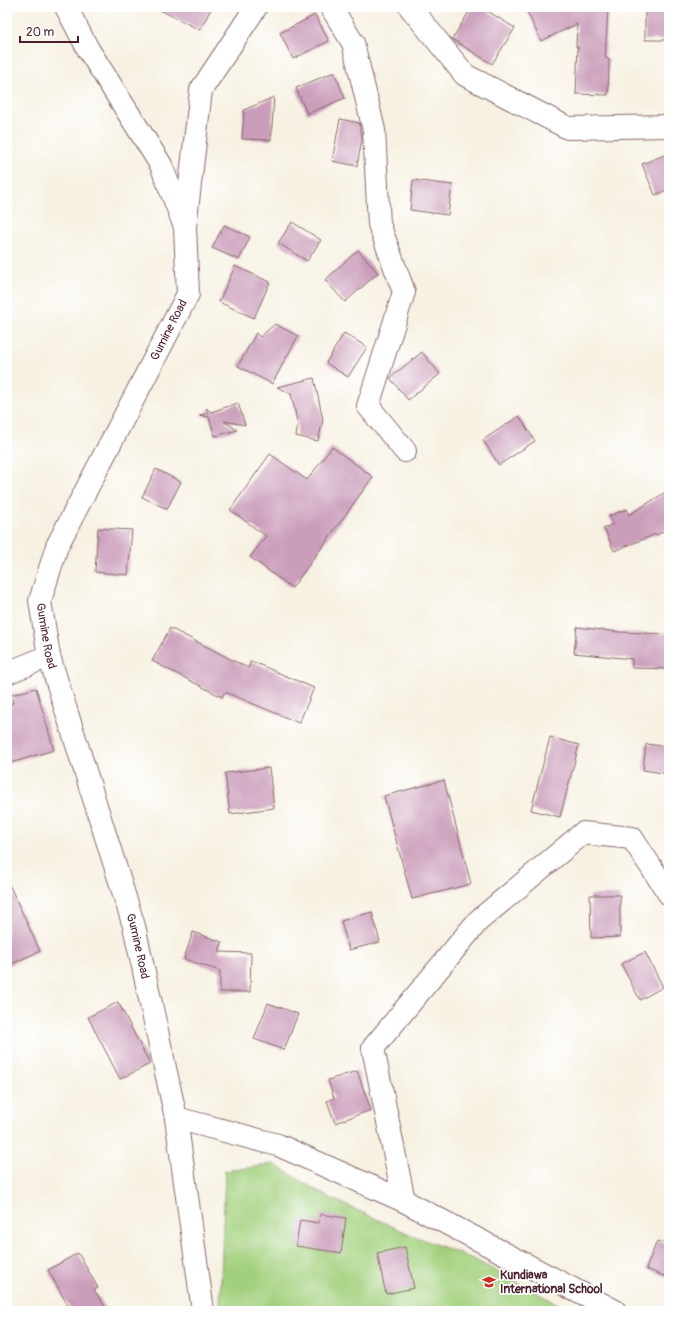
<svg xmlns="http://www.w3.org/2000/svg" width="676" height="1318" font-family="Pangolin,sans-serif">
<style>
.green{fill:#a3d07d;stroke:#767854}
.building{fill:#ca9dba}
.lines{fill:none;stroke-linecap:round;stroke-linejoin:round}
.street-casing{stroke:#87686b;stroke-width:24}
.secondary-casing{stroke:#87686b;stroke-width:24}
.street{stroke:#fff;stroke-width:22}
.secondary{stroke:#fff;stroke-width:22}
.labels{text-anchor:middle;dominant-baseline:central;stroke-width:3.5;stroke-linejoin:round;paint-order:stroke}
.street-label{font-size:12px;fill:#4a1f2b;stroke:#fff}
.poi-label{font-size:12px;font-weight:bold;fill:#4a1f2b;stroke:#fff;text-anchor:start}
</style>
<rect width="100%" height="100%" fill="#fff"/>
<filter id="ink" filterUnits="userSpaceOnUse"><feTurbulence type="fractalNoise" baseFrequency=".025" numOctaves="2"/><feDisplacementMap in="SourceGraphic" scale="8" xChannelSelector="R" yChannelSelector="G"/><feConvolveMatrix kernelMatrix="1 2 1 2 8 2 1 2 1" color-interpolation-filters="sRGB"/></filter>
<filter id="wash" filterUnits="userSpaceOnUse"><feTurbulence type="fractalNoise" baseFrequency=".012" numOctaves="4" result="noise"/><feDisplacementMap in="SourceGraphic" scale="16" xChannelSelector="R" yChannelSelector="G"/><feGaussianBlur stdDeviation="0.9" result="paint"/><feColorMatrix in="noise" values="0 0 0 0 0 0 0 0 0 0 0 0 0 0 0 0 0 1.4 0 .05"/><feComposite in="paint" operator="in"/></filter>
<g filter="url(#wash)">
<rect width="100%" height="100%" fill="#f7f1e2"/>
<path class="green" d="M 274,1164 L 324,1195 L 409,1234 L 473,1259 L 571,1311 L 221,1311 L 220,1306 L 225,1171 Z"/>
<g id="blocks">
<path class="building" d="M 154,7 L 212,7 L 200,30 Z
M 472,7 L 481,7 L 515,28 L 492,64 L 452,39 Z
M 525,7 L 608,9 L 605,58 L 609,59 L 608,95 L 576,94 L 578,47 L 576,47 L 577,24 L 541,41 Z
M 645,7 L 669,7 L 669,40 L 645,40 Z
M 315,15 L 329,41 L 293,59 L 280,33 Z
M 334,72 L 345,98 L 307,114 L 296,88 Z
M 274,97 L 271,140 L 242,139 L 244,110 Z
M 340,119 L 359,123 L 362,139 L 357,166 L 332,161 Z
M 669,153 L 669,189 L 655,195 L 642,164 Z
M 413,180 L 452,185 L 448,215 L 410,210 Z
M 292,222 L 321,240 L 307,261 L 278,243 Z
M 224,225 L 250,237 L 239,260 L 212,248 Z
M 358,250 L 378,273 L 345,302 L 325,280 Z
M 235,266 L 270,282 L 254,318 L 219,302 Z
M 275,324 L 298,336 L 272,384 L 238,366 L 256,333 L 260,337 Z
M 344,333 L 367,347 L 348,377 L 326,363 Z
M 422,352 L 440,374 L 408,400 L 390,378 Z
M 314,378 L 323,420 L 318,441 L 296,436 L 298,425 L 291,394 L 277,387 Z
M 238,403 L 245,425 L 224,421 L 237,430 L 215,436 L 209,417 L 199,415 L 208,413 L 206,408 L 211,412 Z
M 519,416 L 535,441 L 499,465 L 483,440 Z
M 332,447 L 373,477 L 292,588 L 250,557 L 266,536 L 230,510 L 270,454 L 307,480 Z
M 156,469 L 181,482 L 167,509 L 142,497 Z
M 669,490 L 669,528 L 657,535 L 656,534 L 614,551 L 604,528 L 613,524 L 609,516 L 627,509 L 629,515 Z
M 98,528 L 132,530 L 128,575 L 95,572 Z
M 577,627 L 619,632 L 669,634 L 669,669 L 632,668 L 632,659 L 574,653 Z
M 170,628 L 248,668 L 251,661 L 314,688 L 299,723 L 225,692 L 222,697 L 152,661 Z
M 36,688 L 54,750 L 7,764 L 7,704 L 13,703 L 11,695 Z
M 550,737 L 579,745 L 560,817 L 531,810 Z
M 646,744 L 669,747 L 669,774 L 643,770 Z
M 269,768 L 274,808 L 230,814 L 225,773 Z
M 444,780 L 471,884 L 412,899 L 384,796 Z
M 7,880 L 40,951 L 7,966 Z
M 590,895 L 620,895 L 620,937 L 591,938 Z
M 372,912 L 380,942 L 349,950 L 341,921 Z
M 193,932 L 222,942 L 219,952 L 251,953 L 250,992 L 220,992 L 220,971 L 184,959 Z
M 645,952 L 663,987 L 640,1000 L 621,964 Z
M 118,1002 L 150,1064 L 120,1079 L 88,1017 Z
M 268,1003 L 298,1014 L 284,1050 L 254,1039 Z
M 357,1071 L 371,1110 L 335,1123 L 327,1101 L 334,1098 L 328,1080 Z
M 320,1214 L 346,1218 L 341,1253 L 296,1246 L 300,1220 L 319,1223 Z
M 657,1241 L 669,1245 L 669,1278 L 646,1269 Z
M 405,1247 L 414,1288 L 386,1294 L 377,1253 Z
M 78,1253 L 98,1288 L 94,1290 L 108,1311 L 71,1311 L 48,1270 Z"/>
</g>
</g>
<g filter="url(#ink)">
<use href="#blocks" fill-opacity="0" stroke="#87686b" stroke-width="1"/>
<g class="lines">
<g class="street-casing">
<path id="street" d="M 331,7 L 353,43 L 374,130 L 379,224 L 404,292 L 368,406 L 405,451
M 410,7 L 465,75 L 568,128 L 669,126
M 185,227 L 201,90 L 256,7
M 7,673 L 49,656
M 176,1118 L 278,1145 L 404,1201 L 615,1311
M 404,1201 L 373,1048 L 478,921 L 583,833 L 632,838 L 669,894"/>
</g>
<g class="secondary-casing">
<g id="secondary">
<path id="s1" d="M 66,7 L 88,49 L 161,165 L 185,227 L 188,294 L 57,546 L 40,601 L 49,656 L 134,926 L 176,1118 L 203,1311"/>
</g>
</g>
<use href="#street" class="street"/>
<use href="#secondary" class="secondary"/>
</g>
</g>
<defs>
<g id="school-bare" transform="scale(1.08)"><path d="M0-5L7-2L0 1L-7-2ZM-4 1L0 2.5L4 1V4Q0 6-4 4Z" fill="#c8321e" stroke="#fff" stroke-width="2.5" paint-order="stroke"/></g>
</defs>
<g fill-rule="evenodd">
<use href="#school-bare" x="489" y="1282"/>
</g>
<g class="labels">
<g class="street-label">
<text transform="translate(169 330) rotate(-63)">Gumine Road</text>
<text stroke="none"><textPath href="#s1" startOffset="695">Gumine Road</textPath></text>
<text stroke="none"><textPath href="#s1" startOffset="1019">Gumine Road</textPath></text>
</g>
<g class="poi-label">
<text x="500" y="1275">Kundiawa<tspan x="500" dy="14">International School</tspan></text>
</g>
</g>
<rect width="676" height="1318" fill="none" stroke="#fff" stroke-width="24"/>
<path d="M20 36v6h58v-6" fill="none" stroke="#4a1f2b" stroke-width="2"/>
<text x="26" y="36" font-size="12" fill="#4a1f2b" stroke="#ffffff" stroke-width="3" paint-order="stroke">20 m</text>
</svg>
